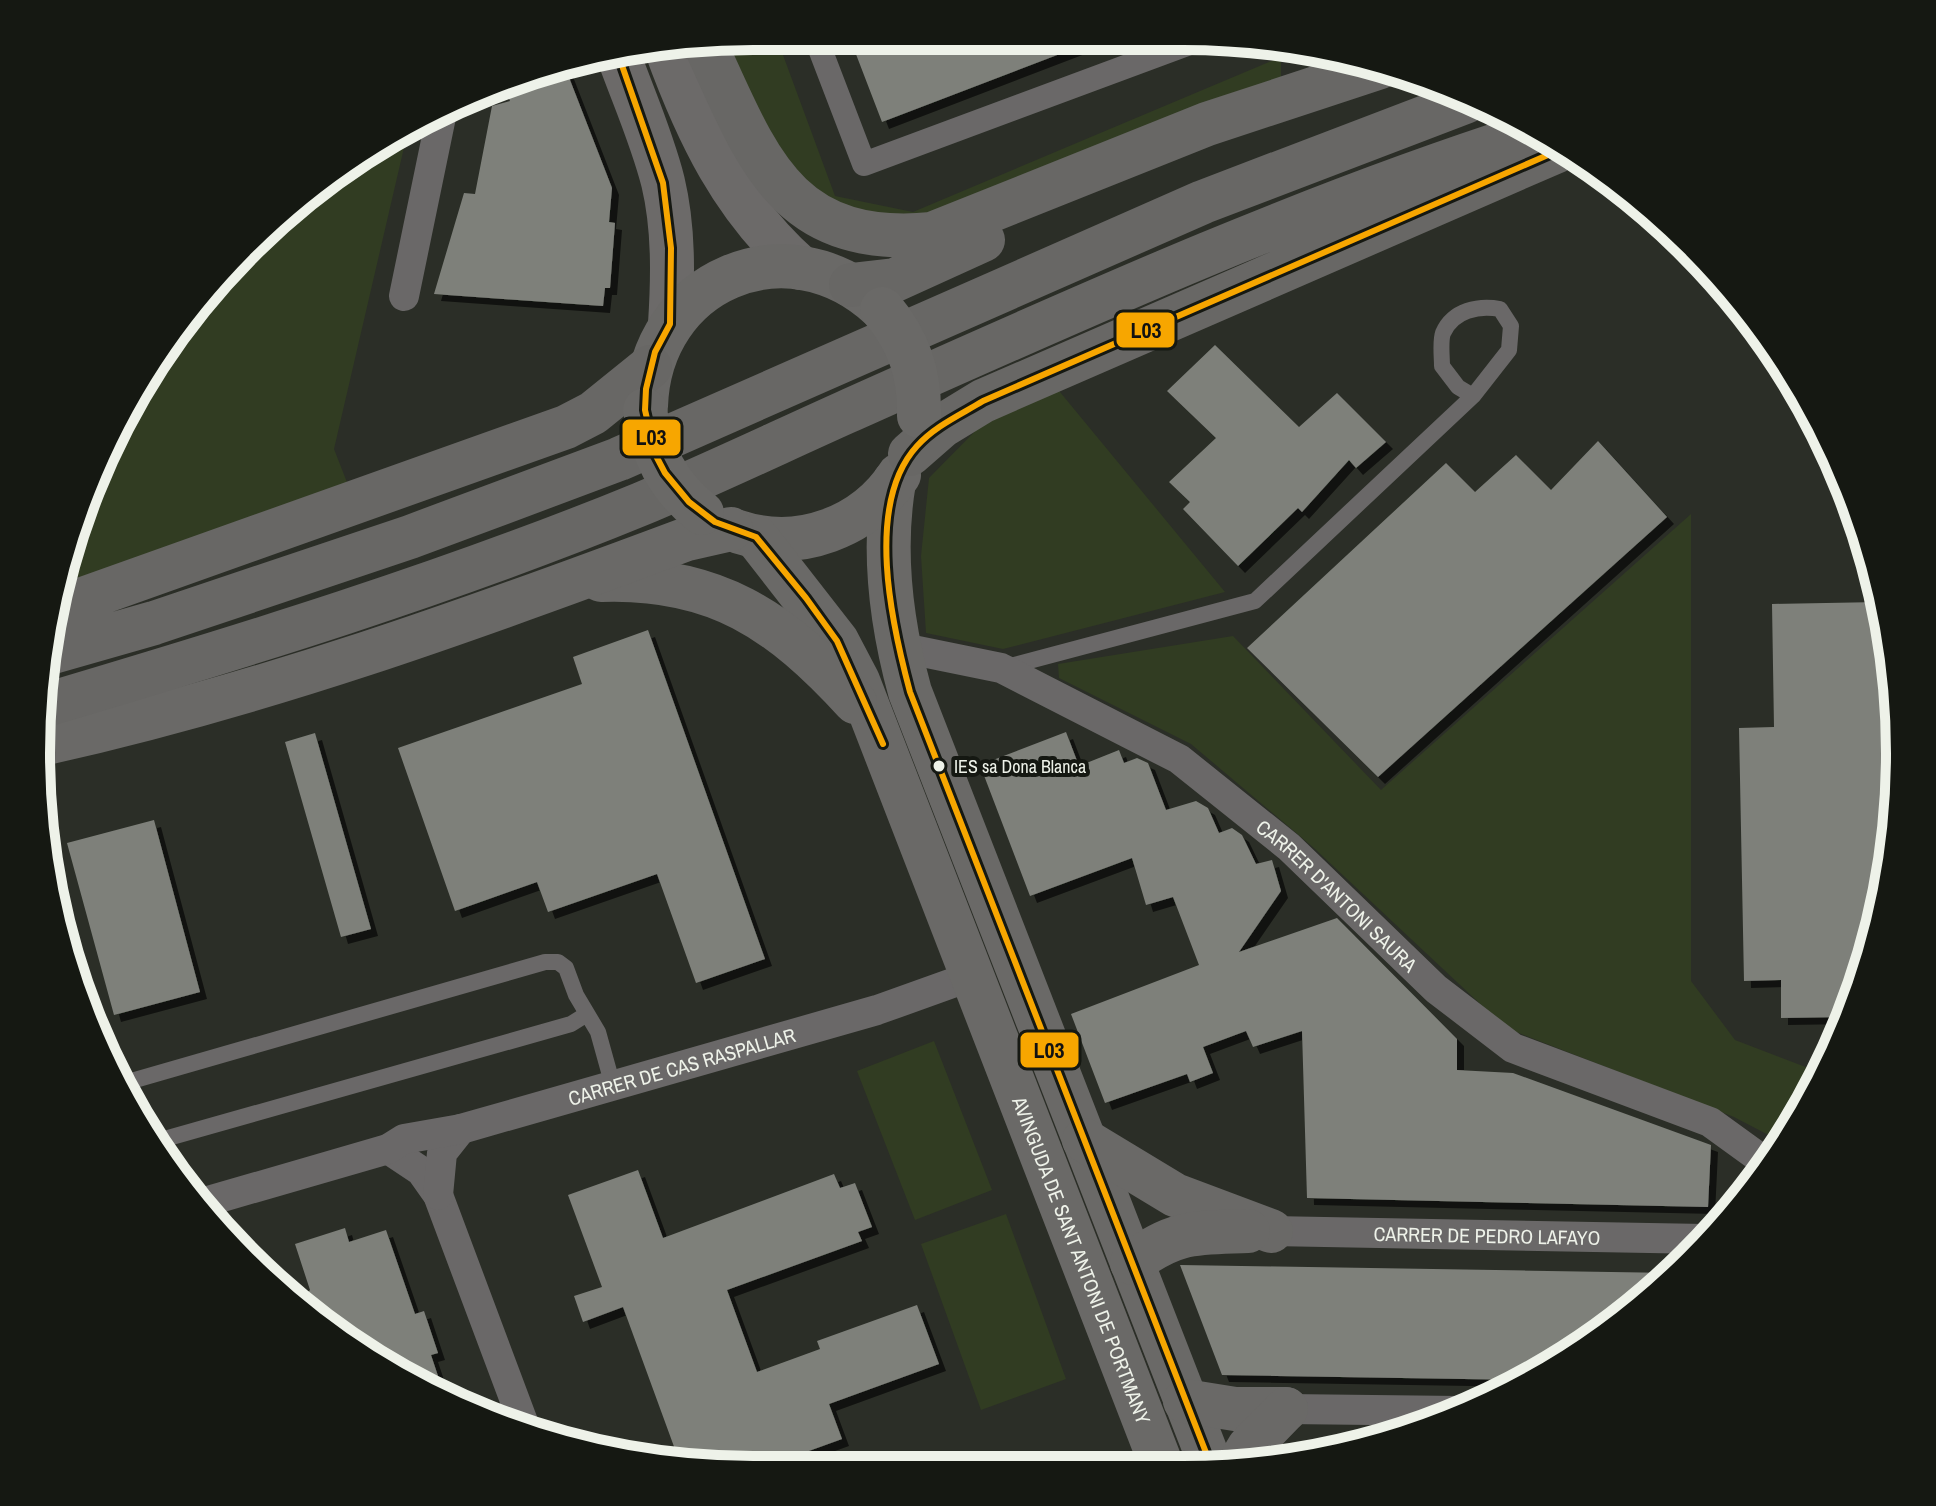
<svg xmlns="http://www.w3.org/2000/svg" width="1936" height="1506" font-family="'Archivo Narrow',sans-serif">
<style>
.green{fill:#313c22}
.building{fill:#7e807a;filter:url(#shadow)}
.lines{fill:none;stroke-linecap:round;stroke-linejoin:round}
.service{stroke:#6a6868;stroke-width:16}
.pedestrian{stroke:#6a6868;stroke-width:24}
.minor{stroke:#6a6868;stroke-width:30}
.secondary{stroke:#6c6a69;stroke-width:44}
.primary{stroke:#6a6967;stroke-width:44}
.trunk{stroke:#686765;stroke-width:44}
.primary-bridge{stroke:#6a6967;stroke-width:44}
.bus-1-casing{stroke:#151812;stroke-width:12}
.bus-1{stroke:#f7a600;stroke-width:6}
.bus-dot{fill:#eef2e9;stroke:#151812;stroke-width:3}
.labels{text-anchor:middle;dominant-baseline:central;stroke-width:8;stroke-linejoin:round;paint-order:stroke}
.bus-label{font-size:18px;fill:#eef2e9;stroke:#151812;text-anchor:start}
.street-label{font-size:20px;fill:#eef2e9;stroke:#151812}
.rim{fill:none;stroke:#eef2e9;stroke-width:10}
.line-badge{stroke:#151812;stroke-width:3}
.pale-badge-label{font-size:22px;text-anchor:middle;font-weight:bold;fill:#111}
</style>
<defs>
<filter id="shadow"><feDropShadow dx="7" dy="7" stdDeviation="0" flood-color="#0009"/></filter>
</defs>
<rect width="100%" height="100%" fill="#2b2e27"/>
<path class="green" d="M 753,36 L 776,36 L 835,196 L 913,212 L 1281,57 L 1281,85 L 904,228 L 796,187 L 714,41 Z
M 409,126 L 334,449 L 350,490 L 58,585 L 60,568 L 132,395 L 246,246 L 394,132 Z
M 1055,386 L 1225,592 L 1003,649 L 926,633 L 921,556 L 929,478 L 990,416 Z
M 1691,514 L 1691,981 L 1735,1040 L 1824,1074 L 1782,1142 L 1734,1117 L 1506,1028 L 1314,848 L 1191,744 L 1059,678 L 1058,664 L 1233,636 L 1381,790 Z
M 934,1041 L 992,1190 L 915,1220 L 857,1071 Z
M 1006,1214 L 1066,1379 L 981,1410 L 921,1244 Z"/>
<path class="building" d="M 849,36 L 1099,37 L 1099,39 L 882,122 Z
M 563,62 L 612,188 L 609,222 L 615,223 L 610,288 L 605,288 L 603,306 L 434,294 L 464,193 L 475,194 L 492,106 L 510,101 L 504,87 Z
M 1215,345 L 1299,427 L 1337,393 L 1386,442 L 1356,468 L 1349,460 L 1302,512 L 1298,508 L 1238,566 L 1183,509 L 1190,502 L 1169,482 L 1216,438 L 1167,391 Z
M 1598,441 L 1667,517 L 1378,777 L 1247,648 L 1446,463 L 1475,492 L 1516,455 L 1551,490 Z
M 1880,602 L 1894,659 L 1898,799 L 1876,938 L 1846,1017 L 1781,1018 L 1781,980 L 1744,981 L 1739,728 L 1774,727 L 1772,604 Z
M 648,630 L 765,959 L 696,983 L 657,874 L 548,912 L 537,882 L 455,911 L 398,748 L 582,684 L 573,657 Z
M 1066,732 L 1079,766 L 1119,750 L 1124,763 L 1137,758 L 1148,763 L 1166,810 L 1196,801 L 1208,808 L 1219,833 L 1232,828 L 1242,835 L 1256,864 L 1272,860 L 1281,891 L 1239,952 L 1337,918 L 1457,1039 L 1457,1070 L 1513,1073 L 1711,1145 L 1708,1207 L 1307,1198 L 1302,1031 L 1253,1047 L 1246,1031 L 1203,1047 L 1213,1073 L 1190,1082 L 1187,1074 L 1105,1103 L 1071,1014 L 1199,965 L 1173,897 L 1146,905 L 1132,858 L 1030,896 L 980,765 Z
M 315,733 L 371,929 L 341,937 L 285,742 Z
M 154,820 L 200,992 L 114,1015 L 67,843 Z
M 638,1170 L 663,1238 L 834,1174 L 840,1188 L 855,1183 L 872,1227 L 858,1232 L 862,1241 L 727,1290 L 757,1372 L 820,1349 L 817,1341 L 917,1305 L 939,1364 L 829,1404 L 842,1439 L 770,1465 L 771,1470 L 680,1463 L 623,1307 L 583,1322 L 574,1296 L 602,1287 L 568,1195 Z
M 345,1228 L 349,1242 L 386,1230 L 415,1314 L 424,1311 L 438,1353 L 431,1355 L 445,1397 L 354,1349 L 344,1319 L 327,1325 L 299,1300 L 310,1290 L 295,1244 Z
M 1180,1265 L 1674,1273 L 1656,1292 L 1542,1374 L 1527,1380 L 1222,1375 Z"/>
<g class="lines">
<path class="service" d="M 1003,668 L 1255,601 L 1473,396 L 1509,350 L 1511,326 L 1500,309 C 1479,305 1453,310 1443,333 C 1440,341 1442,357 1442,366 L 1458,387 L 1473,396
M 121,1084 L 545,962 L 558,962 L 566,968 L 576,995 L 598,1032 L 613,1086
M 154,1142 L 571,1024 L 587,1014"/>
<path class="pedestrian" d="M 815,36 L 864,164 L 1206,37"/>
<g class="minor">
<path d="M 404,296 L 442,112"/>
<path id="s1" d="M 898,647 L 1001,668 L 1179,759 L 1289,847 L 1436,989 L 1513,1048 L 1710,1122 L 1768,1164"/>
<path d="M 388,1149 L 421,1171 L 438,1195 L 526,1430"/>
<path d="M 438,1195 L 442,1153 L 461,1129"/>
<path id="s2" d="M 198,1204 L 388,1149 L 404,1139 L 461,1129 L 877,1010 L 972,976"/>
<path id="s3" d="M 1271,1231 L 1705,1239"/>
<path d="M 1286,1409 L 1460,1411"/>
</g>
<path class="secondary" d="M 666,48 C 697,133 732,207 801,268
M 618,54 C 633,96 652,138 663,182 C 674,228 673,277 670,324"/>
<g class="primary">
<path d="M 646,406 C 650,280 787,221 880,307"/>
<path d="M 894,482 C 882,552 891,623 910,692 L 1212,1468"/>
<path d="M 739,532 C 799,552 865,527 899,475"/>
<path id="s4" d="M 756,537 L 837,641 L 858,681 L 1163,1469"/>
<path d="M 601,580 C 715,576 780,620 855,702"/>
<path d="M 37,745 C 261,696 473,619 687,539 L 731,529"/>
<path d="M 1084,1140 L 1175,1195 L 1271,1231"/>
<path d="M 1132,1263 C 1175,1230 1196,1233 1248,1231"/>
<path d="M 1185,1401 L 1235,1409 L 1286,1409"/>
<path d="M 1237,1467 L 1249,1447 L 1286,1409"/>
</g>
<path class="trunk" d="M 704,42 C 757,156 784,248 932,234 L 1207,124 L 1380,67
M 851,285 L 895,280 L 983,240
M 910,454 L 942,426 L 983,401 L 1557,151
M 55,609 L 566,427 L 593,413 L 650,367
M 49,653 L 154,623 L 410,537 L 619,459 L 1203,202 L 1465,102
M 42,706 C 244,646 446,584 641,504 C 710,475 777,443 846,412 C 1070,312 1293,210 1527,135"/>
<path class="primary-bridge" d="M 882,309 C 909,341 920,374 919,416
M 645,410 C 651,453 668,486 702,513"/>
<g class="bus-1-casing">
<path id="bus-1" d="M 618,54 L 663,183 L 671,248 L 670,324 L 655,352 L 646,389 L 645,410 L 655,454 L 665,473 L 689,502 L 715,522 L 756,537 L 806,598 L 837,641 L 883,744
M 1212,1468 L 910,692 C 892,625 864,504 917,446 C 935,426 960,415 983,401 L 1557,151"/>
</g>
<use href="#bus-1" class="bus-1"/>
</g>
<circle class="bus-dot" cx="939" cy="766" r="7"/>
<g class="labels">
<g class="bus-label">
<text x="954" y="766">IES sa Dona Blanca</text>
</g>
<g class="street-label">
<text stroke="none"><textPath href="#s1" startOffset="514">CARRER D'ANTONI SAURA</textPath></text>
<text stroke="none"><textPath href="#s2" startOffset="504">CARRER DE CAS RASPALLAR</textPath></text>
<text stroke="none"><textPath href="#s3" startOffset="216">CARRER DE PEDRO LAFAYO</textPath></text>
<text stroke="none"><textPath href="#s4" startOffset="798">AVINGUDA DE SANT ANTONI DE PORTMANY</textPath></text>
</g>
</g>
<path d="M0 0H1936V1506H0ZM753 50H1183A703 703 0 0 1 1886 753V753A703 703 0 0 1 1183 1456H753A703 703 0 0 1 50 753V753A703 703 0 0 1 753 50Z" fill="#151812" fill-rule="evenodd"/>
<path class="rim" d="M753 50H1183A703 703 0 0 1 1886 753V753A703 703 0 0 1 1183 1456H753A703 703 0 0 1 50 753V753A703 703 0 0 1 753 50Z"/>
<g class="line-badge">
<rect x="1115" y="311" width="61" height="38" rx="8" fill="#f7a600"/>
<rect x="621" y="418" width="61" height="39" rx="8" fill="#f7a600"/>
<rect x="1019" y="1031" width="61" height="38" rx="8" fill="#f7a600"/>
</g>
<g class="pale-badge-label">
<text x="1146" y="338">L03</text>
<text x="651" y="445">L03</text>
<text x="1049" y="1058">L03</text>
</g>
</svg>
